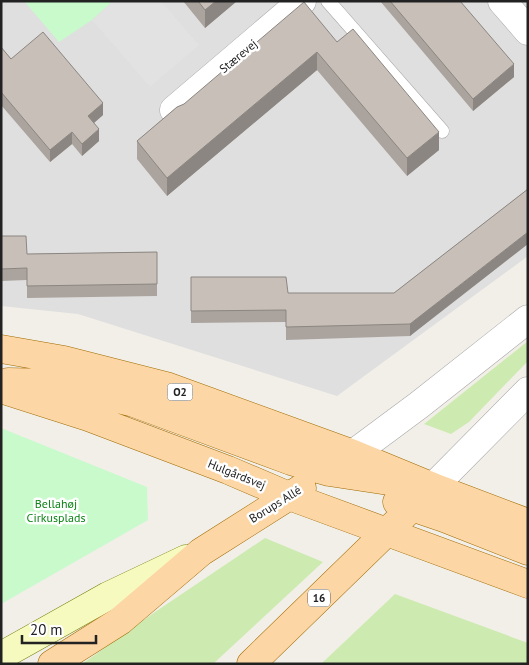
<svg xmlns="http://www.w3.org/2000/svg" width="529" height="665" font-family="'PT Sans',sans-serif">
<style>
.residential{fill:#e0dfdf}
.grass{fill:#cdebb0}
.park{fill:#c8facc}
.parking{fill:#e2e2e2}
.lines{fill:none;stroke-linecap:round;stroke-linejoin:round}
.service-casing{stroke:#a9a9a9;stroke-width:15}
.minor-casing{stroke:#a9a9a9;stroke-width:29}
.tertiary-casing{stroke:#a9a9a9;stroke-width:29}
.secondary-casing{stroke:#707d05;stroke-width:29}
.primary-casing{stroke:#a06b00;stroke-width:29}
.service{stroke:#fff;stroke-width:14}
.minor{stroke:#fff;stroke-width:28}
.tertiary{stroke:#fff;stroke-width:28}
.secondary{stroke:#f7fabf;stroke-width:28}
.primary{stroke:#fcd6a4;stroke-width:28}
.wall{fill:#aba49e}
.shaded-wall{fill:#8b8681}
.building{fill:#c7bfb8;stroke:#8b8681}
.labels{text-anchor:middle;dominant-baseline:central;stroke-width:5;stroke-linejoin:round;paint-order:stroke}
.shield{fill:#fff;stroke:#646464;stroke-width:1}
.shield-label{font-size:11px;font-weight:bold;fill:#222}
.street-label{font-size:12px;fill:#222;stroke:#fff}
.park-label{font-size:12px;fill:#0c8416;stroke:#fff}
</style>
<rect width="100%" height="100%" fill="#f2efe9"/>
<path class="residential" d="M 1,1 L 528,1 L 528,256 L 337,396 L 78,314 L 1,306 Z"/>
<path class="grass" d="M 528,341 L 528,361 L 469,422 L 451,434 L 424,424 Z
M 265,538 L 323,562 L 213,664 L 82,664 L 155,612 Z
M 395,594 L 528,643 L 528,664 L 321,664 Z"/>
<path class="park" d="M 24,1 L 113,1 L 92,20 L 59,42 Z
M 1,428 L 147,487 L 148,520 L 1,604 Z"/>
<path class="parking" d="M 113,1 L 161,1 L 199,45 L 150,87 L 92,20 Z"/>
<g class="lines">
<g class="service-casing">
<path id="service" d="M 328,1 L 442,131"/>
</g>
<g class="minor-casing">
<path id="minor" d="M 502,1 L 528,31
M 174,110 L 302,1"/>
</g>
<g class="tertiary-casing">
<path id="tertiary" d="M 353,454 L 419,405 L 528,319
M 433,487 L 528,391"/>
</g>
<g class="secondary-casing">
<path id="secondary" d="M 1,656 L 108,596 L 186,559"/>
</g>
<g class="primary-casing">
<path id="primary" d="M 1,349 L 64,360 L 166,386 L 353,454 L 433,487 L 528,523
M 8,382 L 53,383 L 134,403 L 291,461 L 329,472 L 395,482
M 1,389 L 88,417 L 228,470 L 289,496 L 528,584
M 397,502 L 444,518 L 528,551
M 52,664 L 120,621 L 201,552 L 302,488
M 251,664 L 433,487"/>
</g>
<use href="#service" class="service"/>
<use href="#minor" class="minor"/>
<use href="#tertiary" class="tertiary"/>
<use href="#secondary" class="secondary"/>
<use href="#primary" class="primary"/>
</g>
<path class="wall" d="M 183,1 L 237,1 L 205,28 Z
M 380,1 L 460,1 L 514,77 L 473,111 Z
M 337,42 L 439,150 L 407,176 L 317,70 L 167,196 L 137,159 L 137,141 L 177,107 Z
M 1,47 L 11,59 L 103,115 L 94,123 L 99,141 L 82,156 L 72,144 L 50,162 L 1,105 Z
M 528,189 L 410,336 L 286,340 L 286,322 L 191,323 L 191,277 L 288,293 L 394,293 Z
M 1,236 L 27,254 L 157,252 L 157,296 L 27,298 L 27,280 L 1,281 Z"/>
<path class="shaded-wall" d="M 216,1 L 237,1 L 205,28 L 205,10 Z
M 317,52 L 317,70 L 167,196 L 167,178 Z
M 514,64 L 514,77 L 473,111 L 473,99 Z
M 103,103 L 103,115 L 88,128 L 88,116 Z
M 99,129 L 99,141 L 82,156 L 82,144 Z
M 72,132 L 72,144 L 50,162 L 50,150 Z
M 439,132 L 439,150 L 407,176 L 407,158 Z
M 528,232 L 528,244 L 410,336 L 410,324 Z"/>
<path class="building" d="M 198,1 L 216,1 L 205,10 Z
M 390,1 L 460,1 L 514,64 L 473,99 Z
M 304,2 L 337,42 L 353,29 L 439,132 L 407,158 L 317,52 L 167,178 L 137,141 L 177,107 L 184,104 Z
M 43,32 L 103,103 L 88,116 L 99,129 L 82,144 L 72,132 L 50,150 L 1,92 L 1,47 L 11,59 Z
M 528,189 L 528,232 L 410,324 L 286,327 L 286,310 L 191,311 L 191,277 L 286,277 L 288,293 L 394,293 Z
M 1,236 L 26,236 L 27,254 L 157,252 L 157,284 L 27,286 L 27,268 L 1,269 Z"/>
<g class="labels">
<g class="shield">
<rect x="167.5" y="383.5" width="25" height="17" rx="4"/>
<rect x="308" y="589.5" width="22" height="17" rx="4"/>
</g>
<g class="shield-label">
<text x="180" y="392">O2</text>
<text x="319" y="598">16</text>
</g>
<g class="street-label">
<text transform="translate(238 56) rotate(-40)">Stærevej</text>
<text transform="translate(237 474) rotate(22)">Hulgårdsvej</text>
<text transform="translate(275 504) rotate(-32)">Borups Allé</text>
</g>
<g class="park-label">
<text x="56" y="503">Bellahøj<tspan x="56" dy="14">Cirkusplads</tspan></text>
</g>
</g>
<rect width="529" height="665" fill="none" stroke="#222222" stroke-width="5"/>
<path d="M22 635v8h74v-8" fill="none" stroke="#222222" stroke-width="2.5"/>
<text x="30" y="635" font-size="15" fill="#222222" stroke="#ffffff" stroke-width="4" paint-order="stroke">20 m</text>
</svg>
